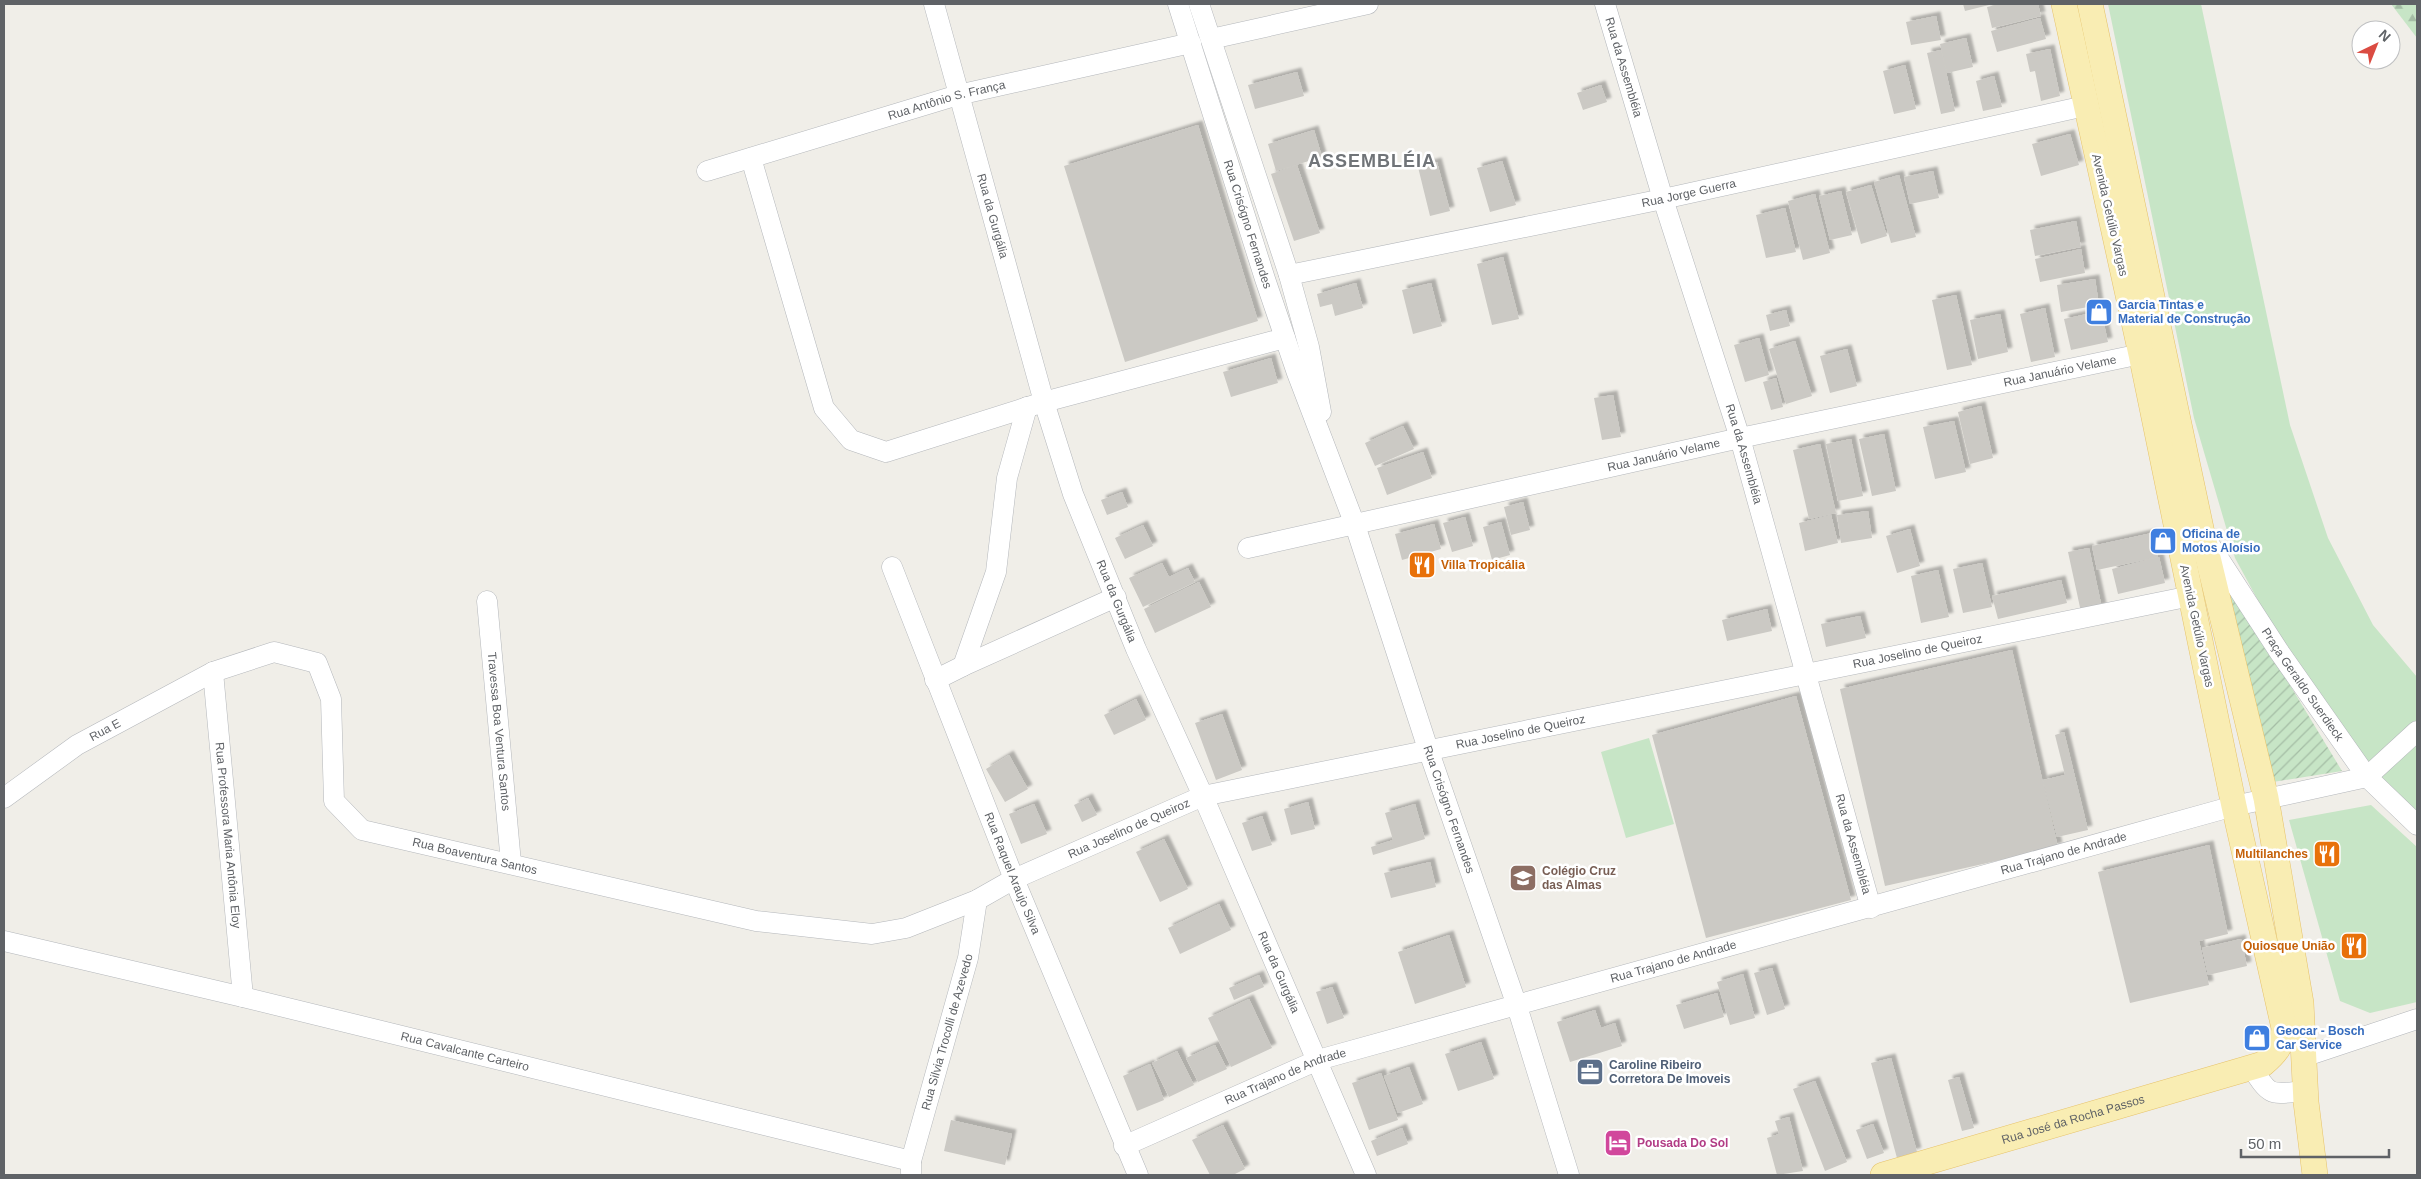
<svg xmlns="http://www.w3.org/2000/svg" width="2421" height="1179" font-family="Helvetica,sans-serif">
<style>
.green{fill:#c7e5c6}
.forest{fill:url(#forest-firs)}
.garden{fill:url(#garden-furrows)}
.building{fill:#cbc9c4;filter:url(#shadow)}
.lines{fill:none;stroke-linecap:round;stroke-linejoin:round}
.minor-casing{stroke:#b4b7bb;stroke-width:21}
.major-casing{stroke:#e6c26a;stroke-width:26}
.minor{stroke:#fff;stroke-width:20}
.major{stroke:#f9edb3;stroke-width:25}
.labels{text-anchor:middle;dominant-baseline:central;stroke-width:5;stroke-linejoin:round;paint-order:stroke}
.street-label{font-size:12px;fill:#5f6266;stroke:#fff}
.shop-label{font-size:12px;font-weight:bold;fill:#366cbe;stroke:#fff;text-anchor:start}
.food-label{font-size:12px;font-weight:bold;fill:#c56008;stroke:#fff;text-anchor:end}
.education-label{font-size:12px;font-weight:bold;fill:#785e54;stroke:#fff;text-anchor:start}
.service-label{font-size:12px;font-weight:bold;fill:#4e5e75;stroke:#fff;text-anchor:start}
.hotel-label{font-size:12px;font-weight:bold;fill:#b23c85;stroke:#fff;text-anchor:start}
.district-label{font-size:18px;font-weight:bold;letter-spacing:1px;fill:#707478;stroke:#fff}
</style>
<defs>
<pattern id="forest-firs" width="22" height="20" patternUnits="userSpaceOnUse" patternTransform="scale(1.25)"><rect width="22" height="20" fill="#c7e5c6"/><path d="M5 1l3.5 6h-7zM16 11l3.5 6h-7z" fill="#a5bda5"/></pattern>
<pattern id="garden-furrows" width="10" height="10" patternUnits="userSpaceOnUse" patternTransform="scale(1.25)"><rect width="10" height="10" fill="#c7e5c6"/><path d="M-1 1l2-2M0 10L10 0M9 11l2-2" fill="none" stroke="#a5bda5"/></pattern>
<filter id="shadow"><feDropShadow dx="4.5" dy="-4.5" stdDeviation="1" flood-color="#0004"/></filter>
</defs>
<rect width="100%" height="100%" fill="#f0eee8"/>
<path class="green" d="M 2108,4 L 2201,4 L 2290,425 L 2328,538 L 2373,625 L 2417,677 L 2417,812 L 2382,783 L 2292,663 L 2235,558 L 2194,418 Z
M 1649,738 L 1674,824 L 1626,838 L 1601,752 Z
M 2371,805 L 2417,847 L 2417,1002 L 2370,1013 L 2340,1001 L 2289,820 Z"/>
<path class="forest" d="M 2391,4 L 2417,4 L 2417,38 Z"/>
<path class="garden" d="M 2222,573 L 2342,771 L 2273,782 Z"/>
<path class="building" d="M 1963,4 L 1993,4 L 1965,11 Z
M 2000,4 L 2038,4 L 2041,16 L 1992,28 L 1987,7 Z
M 1936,16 L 1941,40 L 1911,45 L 1906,22 Z
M 2040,18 L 2046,39 L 1997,52 L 1991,31 Z
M 1966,38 L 1973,67 L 1947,73 L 1940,44 Z
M 2050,49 L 2060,96 L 2041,101 L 2035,71 L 2030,72 L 2026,54 Z
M 1941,50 L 1955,111 L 1941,114 L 1927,53 Z
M 1905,65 L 1916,109 L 1894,114 L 1883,71 Z
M 1297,72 L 1304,96 L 1255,109 L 1248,85 Z
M 1994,76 L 2002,107 L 1983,111 L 1976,81 Z
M 1601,85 L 1607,102 L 1583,110 L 1577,93 Z
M 1198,125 L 1258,321 L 1125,362 L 1064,166 Z
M 1314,130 L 1322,157 L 1276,171 L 1268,144 Z
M 2070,134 L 2079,165 L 2041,176 L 2032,144 Z
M 1502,161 L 1516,205 L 1490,212 L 1477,168 Z
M 1437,162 L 1450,211 L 1430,216 L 1418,167 Z
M 1297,165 L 1320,233 L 1294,241 L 1271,174 Z
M 1933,171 L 1939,198 L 1910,204 L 1904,177 Z
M 1899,175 L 1916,237 L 1891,243 L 1874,182 Z
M 1871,185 L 1887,236 L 1861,244 L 1846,192 Z
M 1841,191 L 1852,235 L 1830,240 L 1819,196 Z
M 1815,194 L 1830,253 L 1803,260 L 1788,201 Z
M 1785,208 L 1796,252 L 1766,258 L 1756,215 Z
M 2076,221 L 2081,247 L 2035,256 L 2030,230 Z
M 2081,249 L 2085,273 L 2040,282 L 2035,259 Z
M 1503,257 L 1519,319 L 1492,325 L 1477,264 Z
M 2095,279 L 2099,305 L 2061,312 L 2057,285 Z
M 1356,283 L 1363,308 L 1335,316 L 1332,304 L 1320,307 L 1317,294 Z
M 1431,283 L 1442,326 L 1413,334 L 1402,290 Z
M 1956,295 L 1972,365 L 1947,370 L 1932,300 Z
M 2045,308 L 2055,357 L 2031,362 L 2020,314 Z
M 1786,310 L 1790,326 L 1770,331 L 1766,315 Z
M 2101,311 L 2108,342 L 2071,350 L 2064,319 Z
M 2000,314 L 2008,352 L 1978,359 L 1970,320 Z
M 1759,338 L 1769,375 L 1745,382 L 1734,345 Z
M 1795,341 L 1812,396 L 1786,404 L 1769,349 Z
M 1847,349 L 1857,386 L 1830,393 L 1820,356 Z
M 1271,358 L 1278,383 L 1231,397 L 1223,372 Z
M 1776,378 L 1783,407 L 1771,410 L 1763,382 Z
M 1613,395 L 1621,437 L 1602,440 L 1594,398 Z
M 1981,406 L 1993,458 L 1970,464 L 1958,412 Z
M 1954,421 L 1966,472 L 1935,479 L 1923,427 Z
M 1403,426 L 1414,449 L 1375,466 L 1365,443 Z
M 1884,434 L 1896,491 L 1872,496 L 1859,439 Z
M 1851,439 L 1863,496 L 1838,501 L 1826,444 Z
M 1820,444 L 1836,513 L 1809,519 L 1793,450 Z
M 1423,452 L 1432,478 L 1387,495 L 1377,468 Z
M 1122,492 L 1128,507 L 1107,515 L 1101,500 Z
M 1523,502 L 1530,530 L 1511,535 L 1504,507 Z
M 1868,511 L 1872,538 L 1841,543 L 1837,515 Z
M 1831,515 L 1838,543 L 1805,551 L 1799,523 Z
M 1465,517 L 1473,546 L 1452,552 L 1443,523 Z
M 1501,522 L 1510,555 L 1492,560 L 1483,527 Z
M 1434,524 L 1441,549 L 1402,560 L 1395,534 Z
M 1143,525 L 1153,546 L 1125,559 L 1115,538 Z
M 1910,529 L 1920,566 L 1897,573 L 1886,536 Z
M 2152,533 L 2158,557 L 2097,570 L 2092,546 Z
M 2089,548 L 2102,608 L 2081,612 L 2068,552 Z
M 2159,557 L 2165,583 L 2118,594 L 2112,569 Z
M 1162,563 L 1169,577 L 1188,568 L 1195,582 L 1143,607 L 1129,578 Z
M 1982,563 L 1992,607 L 1963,613 L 1953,569 Z
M 1938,570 L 1949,617 L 1921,623 L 1911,576 Z
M 2061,580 L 2067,603 L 1998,619 L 1992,596 Z
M 1199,582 L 1211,607 L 1155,633 L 1144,609 Z
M 1767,609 L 1772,631 L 1727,641 L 1722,620 Z
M 1860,616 L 1866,638 L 1826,647 L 1821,624 Z
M 2012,650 L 2058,847 L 1885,886 L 1840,689 Z
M 1796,696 L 1851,900 L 1706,938 L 1652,735 Z
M 1136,699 L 1146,720 L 1114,735 L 1104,715 Z
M 1222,714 L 1242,770 L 1216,780 L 1195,723 Z
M 2064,732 L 2088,830 L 2057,837 L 2043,780 L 2065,775 L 2055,735 Z
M 1009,755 L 1028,789 L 1005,802 L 986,769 Z
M 1088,798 L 1097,815 L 1082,822 L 1074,805 Z
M 1308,802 L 1315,829 L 1291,835 L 1284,809 Z
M 1034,804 L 1047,834 L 1021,844 L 1009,814 Z
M 1415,804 L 1425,839 L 1373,855 L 1371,847 L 1393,840 L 1385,813 Z
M 1262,816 L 1272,845 L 1252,851 L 1242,823 Z
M 1164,839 L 1188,889 L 1160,902 L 1136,852 Z
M 2209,845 L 2228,934 L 2199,941 L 2209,985 L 2130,1003 L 2098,872 Z
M 1430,862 L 1436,887 L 1391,898 L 1384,873 Z
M 1219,904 L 1231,930 L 1180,954 L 1168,928 Z
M 1449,935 L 1466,987 L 1415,1004 L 1398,952 Z
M 2241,939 L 2247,966 L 2208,975 L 2202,948 Z
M 1772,968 L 1785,1009 L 1767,1015 L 1754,973 Z
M 1743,974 L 1755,1018 L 1730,1025 L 1717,982 Z
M 1259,975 L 1264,987 L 1234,1000 L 1229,988 Z
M 1332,987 L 1344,1018 L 1327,1024 L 1316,992 Z
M 1717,993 L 1724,1017 L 1684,1029 L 1676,1005 Z
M 1249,999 L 1272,1048 L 1231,1067 L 1208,1018 Z
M 1595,1010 L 1601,1028 L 1615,1023 L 1622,1046 L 1570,1062 L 1557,1022 Z
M 1481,1042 L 1494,1079 L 1458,1091 L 1445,1054 Z
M 1215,1045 L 1227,1069 L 1198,1082 L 1186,1058 Z
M 1177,1051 L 1194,1085 L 1169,1097 L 1152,1063 Z
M 1891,1058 L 1917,1152 L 1897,1158 L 1871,1063 Z
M 1150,1064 L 1164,1100 L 1137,1111 L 1123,1076 Z
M 1409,1067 L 1423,1104 L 1398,1113 L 1384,1076 Z
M 1381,1073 L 1398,1120 L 1369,1130 L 1352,1083 Z
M 1959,1077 L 1974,1128 L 1962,1131 L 1948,1080 Z
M 1815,1081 L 1847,1162 L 1825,1171 L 1793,1089 Z
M 1789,1117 L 1803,1171 L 1777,1175 L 1767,1138 L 1779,1134 L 1775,1121 Z
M 951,1120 L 1012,1134 L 1005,1165 L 944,1151 Z
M 1873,1124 L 1884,1153 L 1867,1159 L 1856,1130 Z
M 1223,1125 L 1245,1169 L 1233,1175 L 1210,1175 L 1192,1140 Z
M 1402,1128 L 1408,1144 L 1377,1156 L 1371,1141 Z"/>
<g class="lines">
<g class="minor-casing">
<g id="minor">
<path id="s1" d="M 934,4 L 1044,402 L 1073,494 L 1136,649 L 1203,796 L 1366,1175"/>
<path id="s2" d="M 1178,4 L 1265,279 L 1297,373 L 1355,525 L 1428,749 L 1516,1003 L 1569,1175"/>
<path d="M 1199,4 L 1289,275 L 1309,347 L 1321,412"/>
<path id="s3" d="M 1605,4 L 1663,199 L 1740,438 L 1871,908"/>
<path d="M 1211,39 L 1368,4"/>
<path d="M 751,158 L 824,408 L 851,440 L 886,452 L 1044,402 L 1285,338"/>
<path id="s4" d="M 707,171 L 958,95 L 1191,43"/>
<path id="s5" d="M 1289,275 L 1663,199 L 2085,106"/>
<path id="s6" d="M 2208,542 L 2280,653 L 2367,777 L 2417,825"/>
<path id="s7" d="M 1248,548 L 1740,438 L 2141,354"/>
<path id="s8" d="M 892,567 L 1014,879 L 1138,1175"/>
<path id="s9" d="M 487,601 L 511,863"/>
<path d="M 963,666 L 1116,597"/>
<path id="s10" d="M 213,672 L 243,997"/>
<path d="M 935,680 L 963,666 L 996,572 L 1007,478 L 1027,407"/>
<path id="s11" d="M 4,798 L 77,745 L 213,672 L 274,652 L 317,663 L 331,699 L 334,801 L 362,830 L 756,921 L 872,934 L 906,928 L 977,900 L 1014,879 L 1203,796 L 2191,596"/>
<path id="s12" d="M 4,941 L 243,997 L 911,1161"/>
<path d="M 2303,1057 L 2417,1019"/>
<path d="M 2252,1068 C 2271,1098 2271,1094 2305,1091"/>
<path id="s13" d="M 1124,1146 L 1318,1060 L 2234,806 L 2367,777 L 2417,731"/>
<path id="s14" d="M 911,1173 L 911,1161 L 968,958 L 977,900"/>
</g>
</g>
<g class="major-casing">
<g id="major">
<path d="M 2090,4 L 2202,533 L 2266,798 L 2301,1003 L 2306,1102 L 2315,1175"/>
<path id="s15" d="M 1883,1175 L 2263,1064 C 2275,1054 2283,1045 2284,1028 L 2234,806 L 2141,354 L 2064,4"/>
</g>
</g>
<use href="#minor" class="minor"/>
<use href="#major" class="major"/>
</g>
<defs>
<g id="shop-square" transform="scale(1.4375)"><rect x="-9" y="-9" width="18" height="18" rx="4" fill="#3f7fe0" stroke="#fff"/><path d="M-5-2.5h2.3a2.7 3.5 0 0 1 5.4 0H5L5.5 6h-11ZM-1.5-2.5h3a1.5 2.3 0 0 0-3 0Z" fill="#fff"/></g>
<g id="restaurant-square" transform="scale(1.4375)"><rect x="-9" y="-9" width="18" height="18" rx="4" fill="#e8710a" stroke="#fff"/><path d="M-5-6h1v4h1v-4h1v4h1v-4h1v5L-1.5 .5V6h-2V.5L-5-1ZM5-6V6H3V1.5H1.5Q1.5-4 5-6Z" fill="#fff"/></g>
<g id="school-square" transform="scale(1.4375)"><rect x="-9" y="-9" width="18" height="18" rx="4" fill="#8d6e63" stroke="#fff"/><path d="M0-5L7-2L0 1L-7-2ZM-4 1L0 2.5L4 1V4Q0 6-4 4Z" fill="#fff"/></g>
<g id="office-square" transform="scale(1.4375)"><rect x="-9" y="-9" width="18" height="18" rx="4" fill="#5c6f8a" stroke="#fff"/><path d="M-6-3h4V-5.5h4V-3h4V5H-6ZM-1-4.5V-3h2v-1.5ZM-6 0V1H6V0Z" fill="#fff"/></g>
<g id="hotel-square" transform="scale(1.4375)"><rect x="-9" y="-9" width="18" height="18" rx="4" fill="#d1479c" stroke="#fff"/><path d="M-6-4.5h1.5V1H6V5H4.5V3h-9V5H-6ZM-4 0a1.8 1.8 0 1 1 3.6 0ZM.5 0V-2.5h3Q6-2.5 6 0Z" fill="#fff"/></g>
</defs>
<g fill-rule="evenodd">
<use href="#shop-square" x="2099" y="312"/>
<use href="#shop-square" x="2163" y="541"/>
<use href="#restaurant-square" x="1422" y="565"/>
<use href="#restaurant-square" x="2327" y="854"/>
<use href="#school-square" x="1523" y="878"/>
<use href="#restaurant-square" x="2354" y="946"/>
<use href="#shop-square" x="2257" y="1038"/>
<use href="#office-square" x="1590" y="1072"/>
<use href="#hotel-square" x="1618" y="1143"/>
</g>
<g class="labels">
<g class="street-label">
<text stroke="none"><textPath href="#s3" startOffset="66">Rua da Assembléia</textPath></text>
<text stroke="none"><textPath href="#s4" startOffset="250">Rua Antônio S. França</textPath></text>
<text stroke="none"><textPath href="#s5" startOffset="408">Rua Jorge Guerra</textPath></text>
<text transform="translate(2110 215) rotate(77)">Avenida Getúlio Vargas</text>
<text stroke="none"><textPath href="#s1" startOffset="220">Rua da Gurgália</textPath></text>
<text stroke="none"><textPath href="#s2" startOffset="231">Rua Crisógno Fernandes</textPath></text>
<text stroke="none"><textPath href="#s7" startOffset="831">Rua Januário Velame</textPath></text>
<text stroke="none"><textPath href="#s3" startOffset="471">Rua da Assembléia</textPath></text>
<text stroke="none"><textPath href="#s7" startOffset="426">Rua Januário Velame</textPath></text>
<text stroke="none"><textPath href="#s1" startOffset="625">Rua da Gurgália</textPath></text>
<text transform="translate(2197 626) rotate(78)">Avenida Getúlio Vargas</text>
<text stroke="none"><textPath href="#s11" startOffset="2144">Rua Joselino de Queiroz</textPath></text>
<text stroke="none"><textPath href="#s6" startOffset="171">Praça Geraldo Suerdieck</textPath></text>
<text stroke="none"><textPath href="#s11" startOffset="122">Rua E</textPath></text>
<text stroke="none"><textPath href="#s11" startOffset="1739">Rua Joselino de Queiroz</textPath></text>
<text stroke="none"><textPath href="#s9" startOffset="131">Travessa Boa Ventura Santos</textPath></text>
<text stroke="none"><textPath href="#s2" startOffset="850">Rua Crisógno Fernandes</textPath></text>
<text stroke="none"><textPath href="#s11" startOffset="1334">Rua Joselino de Queiroz</textPath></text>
<text stroke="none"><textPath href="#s10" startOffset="164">Rua Professora Maria Antônia Eloy</textPath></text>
<text stroke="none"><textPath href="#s3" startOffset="876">Rua da Assembléia</textPath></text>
<text stroke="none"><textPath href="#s13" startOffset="986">Rua Trajano de Andrade</textPath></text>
<text stroke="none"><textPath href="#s11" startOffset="650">Rua Boaventura Santos</textPath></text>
<text stroke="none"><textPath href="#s8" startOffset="329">Rua Raquel Araujo Silva</textPath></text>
<text stroke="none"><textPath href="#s13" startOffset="581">Rua Trajano de Andrade</textPath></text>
<text stroke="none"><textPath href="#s1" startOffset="1030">Rua da Gurgália</textPath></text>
<text stroke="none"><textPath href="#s14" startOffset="146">Rua Silvia Trocolli de Azevedo</textPath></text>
<text stroke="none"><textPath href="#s12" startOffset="474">Rua Cavalcante Carteiro</textPath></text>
<text stroke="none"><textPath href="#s13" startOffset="176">Rua Trajano de Andrade</textPath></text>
<text stroke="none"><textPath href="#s15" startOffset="198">Rua José da Rocha Passos</textPath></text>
</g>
<g class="shop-label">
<text x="2118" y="305">Garcia Tintas e<tspan x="2118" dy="14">Material de Construção</tspan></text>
<text x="2182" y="534">Oficina de<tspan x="2182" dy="14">Motos Aloísio</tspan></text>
<text x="2276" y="1031">Geocar - Bosch<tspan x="2276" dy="14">Car Service</tspan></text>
</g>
<g class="food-label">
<text x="1441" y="565" text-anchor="start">Villa Tropicália</text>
<text x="2308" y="854">Multilanches</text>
<text x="2335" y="946">Quiosque União</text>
</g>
<g class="education-label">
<text x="1542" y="871">Colégio Cruz<tspan x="1542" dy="14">das Almas</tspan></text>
</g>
<g class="service-label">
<text x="1609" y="1065">Caroline Ribeiro<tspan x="1609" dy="14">Corretora De Imoveis</tspan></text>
</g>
<g class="hotel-label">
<text x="1637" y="1143">Pousada Do Sol</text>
</g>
<g class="district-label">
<text x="1372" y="161">ASSEMBLÉIA</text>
</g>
</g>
<rect width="2421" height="1179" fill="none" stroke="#5f6266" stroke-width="10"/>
<g transform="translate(2376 45) rotate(43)"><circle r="24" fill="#ffffff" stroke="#bfc0c2"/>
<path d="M0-4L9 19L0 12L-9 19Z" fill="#db4c42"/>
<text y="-8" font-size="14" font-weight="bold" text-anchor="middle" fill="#5f6266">N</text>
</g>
<path d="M2241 1149v8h148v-8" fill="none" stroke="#5f6266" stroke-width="2.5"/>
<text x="2248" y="1149" font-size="15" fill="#5f6266" stroke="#ffffff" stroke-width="4" paint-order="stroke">50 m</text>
</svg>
